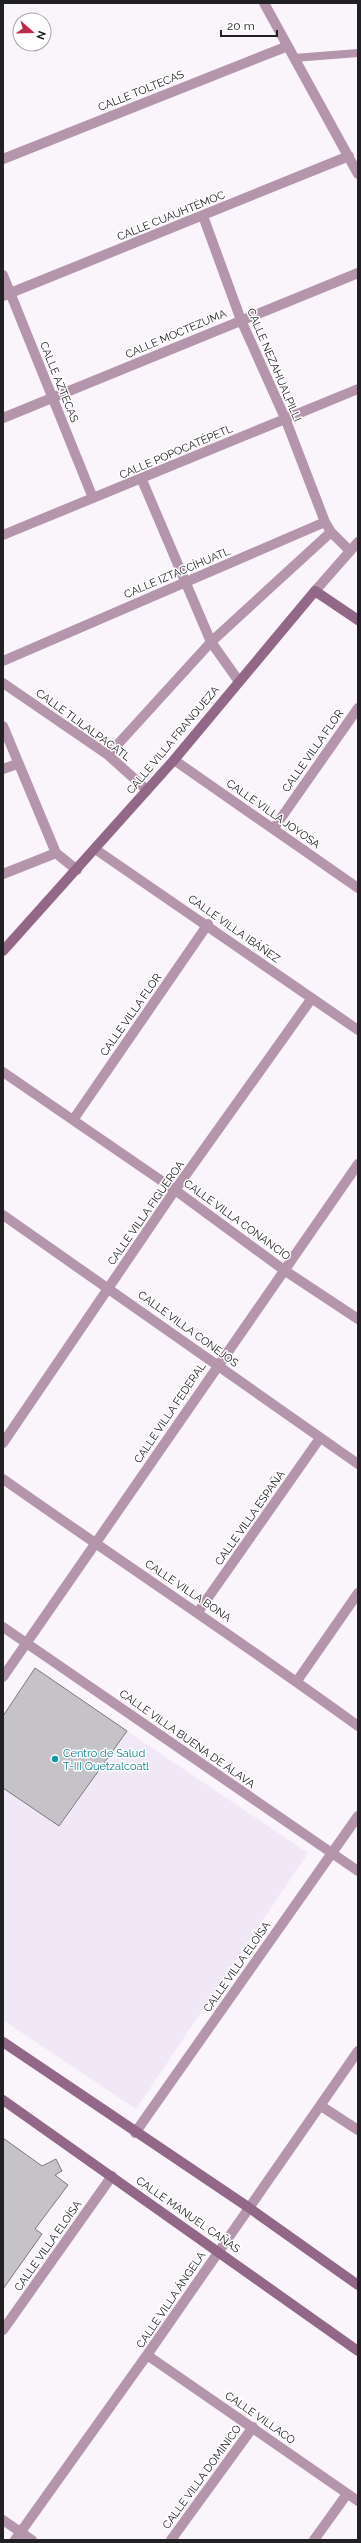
<svg xmlns="http://www.w3.org/2000/svg" width="361" height="2543" font-family="Raleway,sans-serif">
<style>
.built{fill:#f0e8f6}
.building{fill:#c5c2c8;stroke:#7b787e}
.lines{fill:none;stroke-linecap:round;stroke-linejoin:round}
.lane{stroke:#b595ac;stroke-width:8}
.street{stroke:#b595ac;stroke-width:10}
.secondary{stroke:#936787;stroke-width:10}
.culture-dot{fill:#0f9aa8;stroke:#fff;stroke-width:1.5}
.labels{text-anchor:middle;dominant-baseline:central;stroke-width:3;stroke-linejoin:round;paint-order:stroke}
.street-label{font-size:11px;fill:#212022;stroke:#fff}
.culture-label{font-size:11px;fill:#0d838f;stroke:#fff;text-anchor:start}
</style>
<rect width="100%" height="100%" fill="#f9f5fb"/>
<path class="built" d="M 127,1731 L 308,1853 L 136,2109 L 3,2020 L 3,1788 L 60,1826 Z"/>
<path class="building" d="M 35,1668 L 127,1731 L 59,1826 L 3,1788 L 3,1716 Z
M 3,2138 L 42,2166 L 56,2159 L 62,2171 L 55,2175 L 68,2185 L 35,2229 L 42,2234 L 3,2289 Z"/>
<g class="lines">
<path class="lane" d="M 294,58 L 358,53"/>
<path class="street" d="M 264,3 L 358,174
M 3,159 L 288,46
M 203,216 L 241,320 L 285,418 L 325,522
M 3,275 L 93,498
M 3,296 L 349,156
M 3,418 L 358,273
M 142,480 L 211,642 L 238,680
M 3,535 L 358,389
M 315,591 L 358,542
M 3,661 L 325,522 L 331,532 L 350,551
M 3,683 L 108,755 L 147,790
M 3,726 L 56,853 L 77,870
M 108,755 L 211,642 L 331,532
M 174,760 L 358,888
M 3,769 L 17,764
M 274,828 L 358,708
M 95,849 L 358,1030
M 3,874 L 56,853
M 3,1072 L 175,1190 L 284,1270 L 358,1319
M 73,1120 L 208,924
M 3,1215 L 358,1464
M 3,1443 L 175,1190 L 312,998
M 3,1479 C 121,1562 241,1641 358,1726
M 198,1612 L 320,1438
M 3,1627 L 358,1871
M 3,1677 L 358,1164
M 297,1681 L 358,1593
M 321,2106 L 358,2130
M 135,2133 L 358,1816
M 3,2330 L 112,2176
M 147,2355 L 358,2501
M 3,2520 L 32,2540
M 15,2540 L 147,2355 L 358,2051
M 171,2540 L 253,2427
M 314,2540 L 347,2494"/>
<path class="secondary" d="M 3,951 L 174,760 L 315,591 L 358,620
M 3,2042 L 248,2207 L 358,2285
M 3,2100 L 358,2351"/>
</g>
<circle class="culture-dot" cx="55" cy="1759" r="4"/>
<g class="labels">
<g class="street-label">
<text transform="translate(141 91) rotate(-22)">CALLE TOLTECAS</text>
<text transform="translate(171 216) rotate(-22)">CALLE CUAUHTÉMOC</text>
<text transform="translate(176 334) rotate(-23)">CALLE MOCTEZUMA</text>
<text transform="translate(274 365) rotate(67)">CALLE NEZAHUALPILLI</text>
<text transform="translate(59 382) rotate(68)">CALLE AZTECAS</text>
<text transform="translate(176 452) rotate(-23)">CALLE POPOCATÉPETL</text>
<text transform="translate(177 573) rotate(-23)">CALLE IZTACCÍHUATL</text>
<text transform="translate(83 725) rotate(36)">CALLE TLILALPACATL</text>
<text transform="translate(173 740) rotate(-50)">CALLE VILLA FRANQUEZA</text>
<text transform="translate(313 751) rotate(-55)">CALLE VILLA FLOR</text>
<text transform="translate(273 814) rotate(35)">CALLE VILLA JOYOSA</text>
<text transform="translate(234 929) rotate(35)">CALLE VILLA IBÁÑEZ</text>
<text transform="translate(131 1015) rotate(-55)">CALLE VILLA FLOR</text>
<text transform="translate(146 1213) rotate(-55)">CALLE VILLA FIGUEROA</text>
<text transform="translate(237 1220) rotate(36)">CALLE VILLA CONANCIO</text>
<text transform="translate(188 1329) rotate(36)">CALLE VILLA CONEJOS</text>
<text transform="translate(170 1413) rotate(-56)">CALLE VILLA FEDERAL</text>
<text transform="translate(250 1518) rotate(-55)">CALLE VILLA ESPAÑA</text>
<text transform="translate(188 1591) rotate(34)">CALLE VILLA BONA</text>
<text transform="translate(187 1739) rotate(35)">CALLE VILLA BUENA DE ÁLAVA</text>
<text transform="translate(237 1967) rotate(-55)">CALLE VILLA ELOÍSA</text>
<text transform="translate(188 2215) rotate(35)">CALLE MANUEL CAÑAS</text>
<text transform="translate(48 2246) rotate(-55)">CALLE VILLA ELOÍSA</text>
<text transform="translate(171 2300) rotate(-56)">CALLE VILLA ÁNGELA</text>
<text transform="translate(260 2418) rotate(35)">CALLE VILLACO</text>
<text transform="translate(202 2477) rotate(-54)">CALLE VILLA DOMINICO</text>
</g>
<g class="culture-label">
<text x="63" y="1753">Centro de Salud<tspan x="63" dy="13">T-III Quetzalcoatl</tspan></text>
</g>
</g>
<rect width="361" height="2543" fill="none" stroke="#212022" stroke-width="8"/>
<g transform="translate(32 32) rotate(110)"><circle r="19" fill="#ffffff" stroke="#a6a6a7"/>
<path d="M0-3L7 15L0 10L-7 15Z" fill="#bc2b49"/>
<text y="-6" font-size="11" font-weight="bold" text-anchor="middle" fill="#212022">N</text>
</g>
<path d="M221 30v6h56v-6" fill="none" stroke="#212022" stroke-width="2"/>
<text x="227" y="30" font-size="12" fill="#212022" stroke="#ffffff" stroke-width="3" paint-order="stroke">20 m</text>
</svg>
